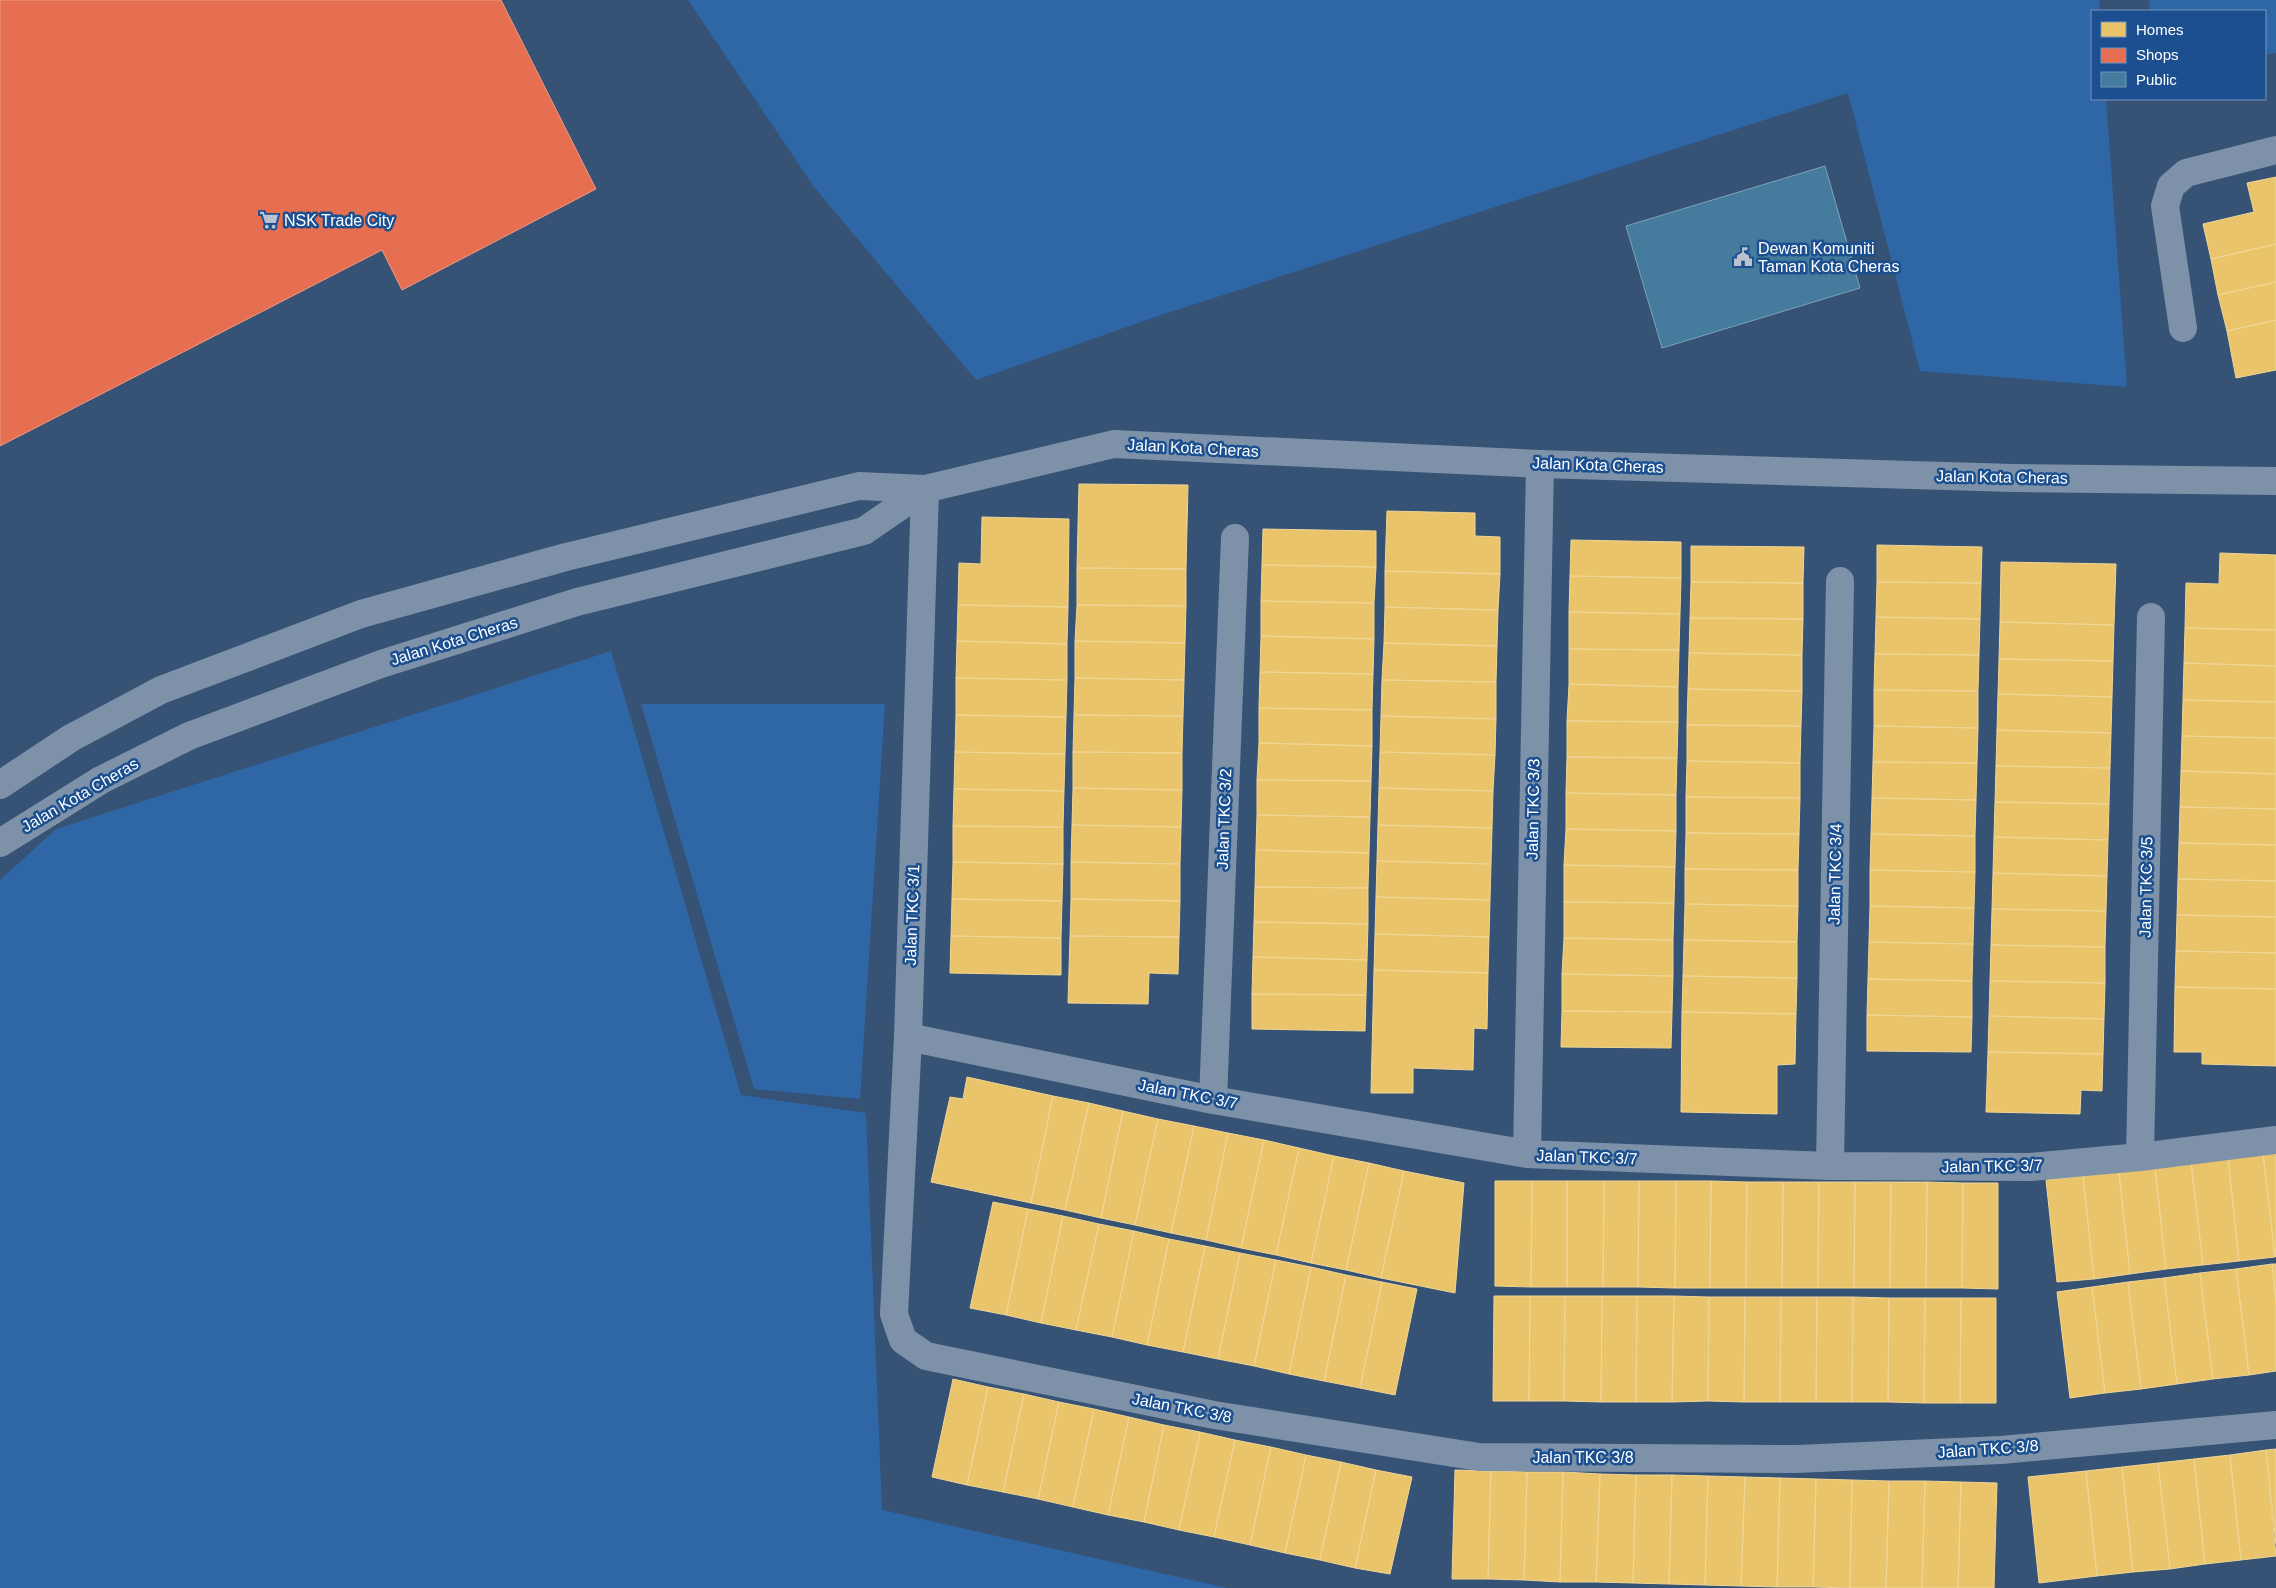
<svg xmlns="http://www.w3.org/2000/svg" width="2276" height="1588" font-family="Arial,sans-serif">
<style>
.green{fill:#2f66a5}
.homes{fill:#e9c46a;stroke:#f0d697}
.shops{fill:#e76f51;stroke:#ee9a85}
.public{fill:#457b9d;stroke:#7da3ba}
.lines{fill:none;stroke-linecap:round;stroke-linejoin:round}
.minor{stroke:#7d92a8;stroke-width:28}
.tertiary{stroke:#7d92a8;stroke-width:28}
.labels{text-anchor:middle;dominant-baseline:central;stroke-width:5;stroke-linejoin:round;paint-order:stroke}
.poi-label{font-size:16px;fill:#fff;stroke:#1b4f8f;text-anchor:start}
.street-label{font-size:16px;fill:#fff;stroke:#1b4f8f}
</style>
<rect width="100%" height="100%" fill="#365274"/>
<path class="green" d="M 688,0 L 2099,0 L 2100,11 L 2092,11 L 2092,99 L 2106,99 L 2127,387 L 1920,371 L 1848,93 L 1155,317 L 976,380 L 814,187 Z
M 2149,0 L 2276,0 L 2276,53 L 2265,55 L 2265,11 L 2150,11 Z
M 611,651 L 741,1095 L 866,1113 L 882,1510 L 1227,1588 L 0,1588 L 0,880 L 56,829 Z
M 641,704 L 885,704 L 860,1099 L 754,1089 Z"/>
<path class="homes" d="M 2276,177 L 2276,244 L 2211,259 L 2203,224 L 2254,212 L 2247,183 Z
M 2276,244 L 2276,282 L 2218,295 L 2211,259 Z
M 2276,282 L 2276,320 L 2227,331 L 2218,295 Z
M 2276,320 L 2276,370 L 2236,378 L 2227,331 Z
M 1079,484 L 1188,485 L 1186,569 L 1077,568 Z
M 1387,511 L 1475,513 L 1475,536 L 1500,537 L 1500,574 L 1385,571 Z
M 982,517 L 1069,519 L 1068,607 L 958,605 L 959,563 L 981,564 Z
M 1263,529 L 1376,531 L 1376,567 L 1262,565 Z
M 1571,540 L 1681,542 L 1681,578 L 1570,576 Z
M 1877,545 L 1982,547 L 1981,583 L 1877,582 Z
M 1691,546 L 1804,547 L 1803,583 L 1691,582 Z
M 2220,553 L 2276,555 L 2276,630 L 2185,628 L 2186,583 L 2219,584 Z
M 2001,562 L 2116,564 L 2114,625 L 2000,622 Z
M 1262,565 L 1376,567 L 1374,603 L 1261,601 Z
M 1077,568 L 1186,569 L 1186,606 L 1077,605 Z
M 1385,571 L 1500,574 L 1498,610 L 1385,607 Z
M 1570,576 L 1681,578 L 1680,614 L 1569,612 Z
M 1691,582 L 1803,583 L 1803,619 L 1690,618 Z
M 1877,582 L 1981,583 L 1980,619 L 1876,617 Z
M 1261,601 L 1374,603 L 1374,639 L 1261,636 Z
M 958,605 L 1068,607 L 1067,644 L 957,641 Z
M 1077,605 L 1186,606 L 1185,643 L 1075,641 Z
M 1385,607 L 1498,610 L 1497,646 L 1384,643 Z
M 1569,612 L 1680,614 L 1679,650 L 1569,649 Z
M 1876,617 L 1980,619 L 1979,655 L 1875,654 Z
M 1690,618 L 1803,619 L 1802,655 L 1689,653 Z
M 2000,622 L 2114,625 L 2113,661 L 1999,659 Z
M 2185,628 L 2276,630 L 2276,666 L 2184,663 Z
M 1261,636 L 1374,639 L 1373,674 L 1260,672 Z
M 957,641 L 1067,644 L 1067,680 L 956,678 Z
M 1075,641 L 1185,643 L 1184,680 L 1075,678 Z
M 1384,643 L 1497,646 L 1496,682 L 1382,680 Z
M 1569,649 L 1679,650 L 1678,687 L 1569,684 Z
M 1689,653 L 1802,655 L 1802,691 L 1688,689 Z
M 1875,654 L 1979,655 L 1978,691 L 1874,690 Z
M 1999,659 L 2113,661 L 2112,697 L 1998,694 Z
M 2184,663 L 2276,666 L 2276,702 L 2183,700 Z
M 1260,672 L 1373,674 L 1372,710 L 1259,708 Z
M 956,678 L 1067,680 L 1066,717 L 956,715 Z
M 1075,678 L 1184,680 L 1183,716 L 1074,715 Z
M 1382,680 L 1496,682 L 1496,719 L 1381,716 Z
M 1569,684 L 1678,687 L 1678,722 L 1567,721 Z
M 1688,689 L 1802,691 L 1801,726 L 1687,725 Z
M 1874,690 L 1978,691 L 1978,728 L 1874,726 Z
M 1998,694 L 2112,697 L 2111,733 L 1997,730 Z
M 2183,700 L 2276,702 L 2276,738 L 2182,736 Z
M 1259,708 L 1372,710 L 1372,746 L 1259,743 Z
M 956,715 L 1066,717 L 1065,754 L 955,752 Z
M 1074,715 L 1183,716 L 1182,753 L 1073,752 Z
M 1381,716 L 1496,719 L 1495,755 L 1380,752 Z
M 1567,721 L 1678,722 L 1677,758 L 1567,757 Z
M 1687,725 L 1801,726 L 1800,763 L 1687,761 Z
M 1874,726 L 1978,728 L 1977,763 L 1873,762 Z
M 1997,730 L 2111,733 L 2110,768 L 1996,766 Z
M 2182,736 L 2276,738 L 2276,774 L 2181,771 Z
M 1259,743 L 1372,746 L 1371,781 L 1257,780 Z
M 955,752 L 1065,754 L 1064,791 L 954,789 Z
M 1073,752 L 1182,753 L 1182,790 L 1073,788 Z
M 1380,752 L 1495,755 L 1493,791 L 1379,788 Z
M 1567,757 L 1677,758 L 1676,795 L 1566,793 Z
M 1687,761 L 1800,763 L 1800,798 L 1686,797 Z
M 1873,762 L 1977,763 L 1976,800 L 1872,798 Z
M 1996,766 L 2110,768 L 2109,804 L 1995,802 Z
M 2181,771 L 2276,774 L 2276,809 L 2180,807 Z
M 1257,780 L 1371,781 L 1370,817 L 1257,815 Z
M 1073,788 L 1182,790 L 1181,827 L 1072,825 Z
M 1379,788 L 1493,791 L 1492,828 L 1378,825 Z
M 954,789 L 1064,791 L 1063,827 L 953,826 Z
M 1566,793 L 1676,795 L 1676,831 L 1566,829 Z
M 1686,797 L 1800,798 L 1799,834 L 1686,833 Z
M 1872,798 L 1976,800 L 1975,836 L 1871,834 Z
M 1995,802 L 2109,804 L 2108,840 L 1994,837 Z
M 2180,807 L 2276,809 L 2276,845 L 2179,843 Z
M 1257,815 L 1370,817 L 1369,853 L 1256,850 Z
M 1072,825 L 1181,827 L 1180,864 L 1071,862 Z
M 1378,825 L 1492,828 L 1491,864 L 1377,861 Z
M 953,826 L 1063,827 L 1063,864 L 953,862 Z
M 1566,829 L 1676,831 L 1675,867 L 1564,865 Z
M 1686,833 L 1799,834 L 1798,870 L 1685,869 Z
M 1871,834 L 1975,836 L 1975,872 L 1870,870 Z
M 1994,837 L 2108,840 L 2107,876 L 1993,873 Z
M 2179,843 L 2276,845 L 2276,881 L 2178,879 Z
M 1256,850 L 1369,853 L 1368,888 L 1255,887 Z
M 1377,861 L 1491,864 L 1490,900 L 1376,897 Z
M 953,862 L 1063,864 L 1062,901 L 952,899 Z
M 1071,862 L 1180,864 L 1180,901 L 1071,899 Z
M 1564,865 L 1675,867 L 1674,903 L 1564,902 Z
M 1685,869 L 1798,870 L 1798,906 L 1685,904 Z
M 1870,870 L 1975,872 L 1974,908 L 1870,906 Z
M 1993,873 L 2107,876 L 2106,911 L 1992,909 Z
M 2178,879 L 2276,881 L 2276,917 L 2177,915 Z
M 1255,887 L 1368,888 L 1368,924 L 1254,922 Z
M 1376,897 L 1490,900 L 1489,937 L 1375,934 Z
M 952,899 L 1062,901 L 1061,938 L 951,936 Z
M 1071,899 L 1180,901 L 1179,937 L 1070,936 Z
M 1564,902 L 1674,903 L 1673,940 L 1564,938 Z
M 1685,904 L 1798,906 L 1797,942 L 1684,940 Z
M 1870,906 L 1974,908 L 1973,944 L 1869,942 Z
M 1992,909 L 2106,911 L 2105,947 L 1991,945 Z
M 2177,915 L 2276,917 L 2276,953 L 2176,951 Z
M 1254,922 L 1368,924 L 1367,960 L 1253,957 Z
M 1375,934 L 1489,937 L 1488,973 L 1374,970 Z
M 951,936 L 1061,938 L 1061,975 L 950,973 Z
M 1070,936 L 1179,937 L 1178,974 L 1149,973 L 1148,1004 L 1068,1003 Z
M 1564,938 L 1673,940 L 1673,976 L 1562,974 Z
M 1684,940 L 1797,942 L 1797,978 L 1683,976 Z
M 1869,942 L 1973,944 L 1972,981 L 1868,979 Z
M 1991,945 L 2105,947 L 2105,983 L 1990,981 Z
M 2176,951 L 2276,953 L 2276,989 L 2175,987 Z
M 1253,957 L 1367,960 L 1366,995 L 1252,994 Z
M 1374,970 L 1488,973 L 1487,1029 L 1474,1028 L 1473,1070 L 1413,1068 L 1413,1093 L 1371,1093 Z
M 1562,974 L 1673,976 L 1672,1012 L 1562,1011 Z
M 1683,976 L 1797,978 L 1796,1014 L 1682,1012 Z
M 1868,979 L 1972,981 L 1972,1017 L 1867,1015 Z
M 1990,981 L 2105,983 L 2104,1019 L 1989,1016 Z
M 2175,987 L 2276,989 L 2276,1066 L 2202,1064 L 2202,1052 L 2174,1052 Z
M 1252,994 L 1366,995 L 1365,1031 L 1252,1029 Z
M 1562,1011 L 1672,1012 L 1671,1048 L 1561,1047 Z
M 1682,1012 L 1796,1014 L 1795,1064 L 1777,1065 L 1777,1114 L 1681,1112 Z
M 1867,1015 L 1972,1017 L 1971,1052 L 1867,1051 Z
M 1989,1016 L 2104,1019 L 2103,1054 L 1988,1052 Z
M 1988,1052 L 2103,1054 L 2102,1091 L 2081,1090 L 2080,1114 L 1986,1112 Z
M 967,1077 L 1053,1096 L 1031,1203 L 931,1182 L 950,1097 L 963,1099 Z
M 1053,1096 L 1089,1103 L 1065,1210 L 1031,1203 Z
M 1089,1103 L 1123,1111 L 1101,1218 L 1065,1210 Z
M 1123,1111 L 1158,1119 L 1135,1225 L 1101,1218 Z
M 1158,1119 L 1194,1126 L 1171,1233 L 1135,1225 Z
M 1194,1126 L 1228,1133 L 1206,1240 L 1171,1233 Z
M 1228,1133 L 1264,1140 L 1241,1248 L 1206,1240 Z
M 1264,1140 L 1299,1148 L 1276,1255 L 1241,1248 Z
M 1299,1148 L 1334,1156 L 1311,1263 L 1276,1255 Z
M 2276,1153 L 2276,1256 L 2275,1257 L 2263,1154 Z
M 2263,1154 L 2275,1257 L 2239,1261 L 2228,1158 Z
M 1334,1156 L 1369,1163 L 1346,1270 L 1311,1263 Z
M 2228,1158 L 2239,1261 L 2203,1265 L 2191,1163 Z
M 1369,1163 L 1404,1171 L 1381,1278 L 1346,1270 Z
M 2191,1163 L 2203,1265 L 2166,1269 L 2155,1167 Z
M 2155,1167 L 2166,1269 L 2130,1274 L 2119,1172 Z
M 1404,1171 L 1464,1183 L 1455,1293 L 1381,1278 Z
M 2119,1172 L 2130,1274 L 2094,1279 L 2083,1176 Z
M 2083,1176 L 2094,1279 L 2057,1282 L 2046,1180 Z
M 1495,1181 L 1532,1181 L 1531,1287 L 1495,1286 Z
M 1532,1181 L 1567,1181 L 1567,1287 L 1531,1287 Z
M 1567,1181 L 1604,1181 L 1603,1287 L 1567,1287 Z
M 1604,1181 L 1639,1181 L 1638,1287 L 1603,1287 Z
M 1639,1181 L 1676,1181 L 1675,1288 L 1638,1287 Z
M 1676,1181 L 1711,1181 L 1710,1288 L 1675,1288 Z
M 1711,1181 L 1747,1182 L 1746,1288 L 1710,1288 Z
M 1747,1182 L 1783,1182 L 1782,1288 L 1746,1288 Z
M 1783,1182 L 1819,1182 L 1818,1288 L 1782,1288 Z
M 1819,1182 L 1855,1182 L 1854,1288 L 1818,1288 Z
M 1855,1182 L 1891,1182 L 1890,1288 L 1854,1288 Z
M 1891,1182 L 1927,1182 L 1926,1288 L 1890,1288 Z
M 1927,1182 L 1963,1183 L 1962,1288 L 1926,1288 Z
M 1963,1183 L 1998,1183 L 1998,1289 L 1962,1288 Z
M 993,1202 L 1028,1209 L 1006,1315 L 970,1308 Z
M 1028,1209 L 1063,1216 L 1041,1323 L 1006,1315 Z
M 1063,1216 L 1099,1224 L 1076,1330 L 1041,1323 Z
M 1099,1224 L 1134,1231 L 1112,1337 L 1076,1330 Z
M 1134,1231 L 1169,1239 L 1147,1345 L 1112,1337 Z
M 1169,1239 L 1205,1246 L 1183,1352 L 1147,1345 Z
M 1205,1246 L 1240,1253 L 1218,1359 L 1183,1352 Z
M 1240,1253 L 1276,1260 L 1254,1366 L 1218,1359 Z
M 1276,1260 L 1311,1267 L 1289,1374 L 1254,1366 Z
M 2272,1264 L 2276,1264 L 2276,1301 Z
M 2272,1264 L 2276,1301 L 2276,1371 L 2249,1375 L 2236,1269 Z
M 1311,1267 L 1346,1275 L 1324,1381 L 1289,1374 Z
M 2236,1269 L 2249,1375 L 2213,1379 L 2200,1273 Z
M 2200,1273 L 2213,1379 L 2177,1384 L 2164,1278 Z
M 1346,1275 L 1382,1282 L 1360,1388 L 1324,1381 Z
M 2164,1278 L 2177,1384 L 2141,1389 L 2128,1282 Z
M 1382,1282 L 1417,1289 L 1395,1395 L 1360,1388 Z
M 2128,1282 L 2141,1389 L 2105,1393 L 2092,1287 Z
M 2092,1287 L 2105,1393 L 2070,1398 L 2057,1292 Z
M 1494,1296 L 1530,1296 L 1529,1401 L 1493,1401 Z
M 1530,1296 L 1565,1296 L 1564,1401 L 1529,1401 Z
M 1565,1296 L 1602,1296 L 1601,1402 L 1564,1401 Z
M 1602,1296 L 1637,1296 L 1636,1402 L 1601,1402 Z
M 1637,1296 L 1674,1296 L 1672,1402 L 1636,1402 Z
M 1674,1296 L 1709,1297 L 1708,1401 L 1672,1402 Z
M 1709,1297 L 1745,1297 L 1744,1402 L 1708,1401 Z
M 1745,1297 L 1781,1297 L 1780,1402 L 1744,1402 Z
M 1781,1297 L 1817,1297 L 1816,1402 L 1780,1402 Z
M 1817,1297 L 1853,1297 L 1852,1402 L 1816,1402 Z
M 1853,1297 L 1889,1298 L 1888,1402 L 1852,1402 Z
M 1889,1298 L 1925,1298 L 1924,1403 L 1888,1402 Z
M 1925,1298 L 1961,1298 L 1960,1403 L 1924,1403 Z
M 1961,1298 L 1996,1298 L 1996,1403 L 1960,1403 Z
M 953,1379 L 988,1387 L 967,1485 L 932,1477 Z
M 988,1387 L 1024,1394 L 1003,1492 L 967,1485 Z
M 1024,1394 L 1059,1402 L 1038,1499 L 1003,1492 Z
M 1059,1402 L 1094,1409 L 1073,1507 L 1038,1499 Z
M 1094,1409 L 1129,1417 L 1108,1515 L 1073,1507 Z
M 1129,1417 L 1164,1425 L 1144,1522 L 1108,1515 Z
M 1164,1425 L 1200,1432 L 1179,1530 L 1144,1522 Z
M 1200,1432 L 1235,1440 L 1214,1537 L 1179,1530 Z
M 1235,1440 L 1271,1447 L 1250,1545 L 1214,1537 Z
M 1271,1447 L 1306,1455 L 1285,1553 L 1250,1545 Z
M 2276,1449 L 2276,1544 L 2266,1450 Z
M 2266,1450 L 2276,1556 L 2241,1560 L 2230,1455 Z
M 1306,1455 L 1341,1462 L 1320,1560 L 1285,1553 Z
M 2230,1455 L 2241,1560 L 2205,1564 L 2194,1459 Z
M 2194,1459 L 2205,1564 L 2170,1569 L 2158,1463 Z
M 1341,1462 L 1376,1470 L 1355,1568 L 1320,1560 Z
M 2158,1463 L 2170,1569 L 2133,1572 L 2122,1467 Z
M 2122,1467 L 2133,1572 L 2097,1576 L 2086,1471 Z
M 1376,1470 L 1412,1477 L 1390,1574 L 1355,1568 Z
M 1455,1470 L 1491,1471 L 1488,1579 L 1452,1579 Z
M 1491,1471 L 1527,1472 L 1524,1580 L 1488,1579 Z
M 2086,1471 L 2097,1576 L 2039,1583 L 2028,1477 Z
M 1527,1472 L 1563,1472 L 1560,1582 L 1524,1580 Z
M 1563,1472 L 1600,1474 L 1596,1582 L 1560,1582 Z
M 1600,1474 L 1636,1475 L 1633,1583 L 1596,1582 Z
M 1636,1475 L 1672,1475 L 1669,1584 L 1633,1583 Z
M 1672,1475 L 1708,1476 L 1705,1585 L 1669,1584 Z
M 1708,1476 L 1745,1477 L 1741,1586 L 1705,1585 Z
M 1745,1477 L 1780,1478 L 1777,1587 L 1741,1586 Z
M 1780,1478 L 1816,1479 L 1813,1587 L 1777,1587 Z
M 1816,1479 L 1852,1480 L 1850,1588 L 1813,1587 Z
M 1852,1480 L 1889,1481 L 1886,1588 L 1850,1588 Z
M 1889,1481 L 1925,1481 L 1922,1588 L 1886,1588 Z
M 1925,1481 L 1961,1482 L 1958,1588 L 1922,1588 Z
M 1961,1482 L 1997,1483 L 1994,1588 L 1958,1588 Z"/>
<path class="shops" d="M 0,0 L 501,0 L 596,189 L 402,290 L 382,250 L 0,446 Z"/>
<path class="public" d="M 1825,166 L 1860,288 L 1662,348 L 1626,226 Z"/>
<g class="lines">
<path class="minor" d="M 2183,328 L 2165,206 L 2171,186 L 2186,173 L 2276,150
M 925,489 L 908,1037 L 894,1314 L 903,1340 L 926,1356 L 1214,1415 L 1479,1457 L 1796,1459 L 2001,1450 L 2276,1425
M 908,1037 L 1213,1100 L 1527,1154 L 1830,1166 L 2030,1167 L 2140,1157 L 2276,1140
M 1213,1100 L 1235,538
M 1527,1154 L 1540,464
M 2140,1157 L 2151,617
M 1830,1166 L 1840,581"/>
<path class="tertiary" d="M 0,785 L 71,738 L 161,690 L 361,614 L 566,557 L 859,486 L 925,489 L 1114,444 L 1540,464 L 2013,478 L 2276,481
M 0,843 L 101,780 L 189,736 L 381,664 L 577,602 L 864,531 L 925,489"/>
</g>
<defs>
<g id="supermarket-bare" transform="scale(1.5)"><path d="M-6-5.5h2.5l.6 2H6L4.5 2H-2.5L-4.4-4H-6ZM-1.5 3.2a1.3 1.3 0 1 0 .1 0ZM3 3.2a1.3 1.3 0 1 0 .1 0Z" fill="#b9c2ce" stroke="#1b4f8f" stroke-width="2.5" paint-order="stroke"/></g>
<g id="civic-bare" transform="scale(1.5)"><path d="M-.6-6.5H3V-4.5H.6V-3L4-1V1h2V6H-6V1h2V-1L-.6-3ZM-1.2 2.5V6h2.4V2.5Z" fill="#b9c2ce" stroke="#1b4f8f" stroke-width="2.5" paint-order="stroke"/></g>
</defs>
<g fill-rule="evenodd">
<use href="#supermarket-bare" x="269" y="220"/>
<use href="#civic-bare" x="1743" y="257"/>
</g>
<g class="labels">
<g class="poi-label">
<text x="284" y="220">NSK Trade City</text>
<text x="1758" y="248">Dewan Komuniti<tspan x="1758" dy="18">Taman Kota Cheras</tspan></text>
</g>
<g class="street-label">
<text transform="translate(1193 448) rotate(3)">Jalan Kota Cheras</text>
<text transform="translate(1598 465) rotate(2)">Jalan Kota Cheras</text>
<text transform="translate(2002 477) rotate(1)">Jalan Kota Cheras</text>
<text transform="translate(454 641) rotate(-17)">Jalan Kota Cheras</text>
<text transform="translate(80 795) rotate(-30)">Jalan Kota Cheras</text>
<text transform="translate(1533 809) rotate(-89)">Jalan TKC 3/3</text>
<text transform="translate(1224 819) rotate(-88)">Jalan TKC 3/2</text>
<text transform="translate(1835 874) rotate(-89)">Jalan TKC 3/4</text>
<text transform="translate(2146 887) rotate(-89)">Jalan TKC 3/5</text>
<text transform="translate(912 915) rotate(-88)">Jalan TKC 3/1</text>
<text transform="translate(1188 1094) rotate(11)">Jalan TKC 3/7</text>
<text transform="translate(1587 1157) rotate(2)">Jalan TKC 3/7</text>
<text transform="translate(1992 1166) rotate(-1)">Jalan TKC 3/7</text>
<text transform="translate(1182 1408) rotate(11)">Jalan TKC 3/8</text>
<text transform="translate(1988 1449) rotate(-4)">Jalan TKC 3/8</text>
<text x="1583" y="1457">Jalan TKC 3/8</text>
</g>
</g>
<rect x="2091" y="10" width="175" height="90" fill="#1b4f8f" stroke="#7695bc"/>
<rect x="2101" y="22" width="25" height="15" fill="#e9c46a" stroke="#7695bc"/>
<text x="2136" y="35" font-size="15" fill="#ffffff">Homes</text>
<rect x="2101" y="48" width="25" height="15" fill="#e76f51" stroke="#7695bc"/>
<text x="2136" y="60" font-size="15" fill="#ffffff">Shops</text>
<rect x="2101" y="72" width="25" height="15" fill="#457b9d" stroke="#7695bc"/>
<text x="2136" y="85" font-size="15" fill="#ffffff">Public</text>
</svg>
